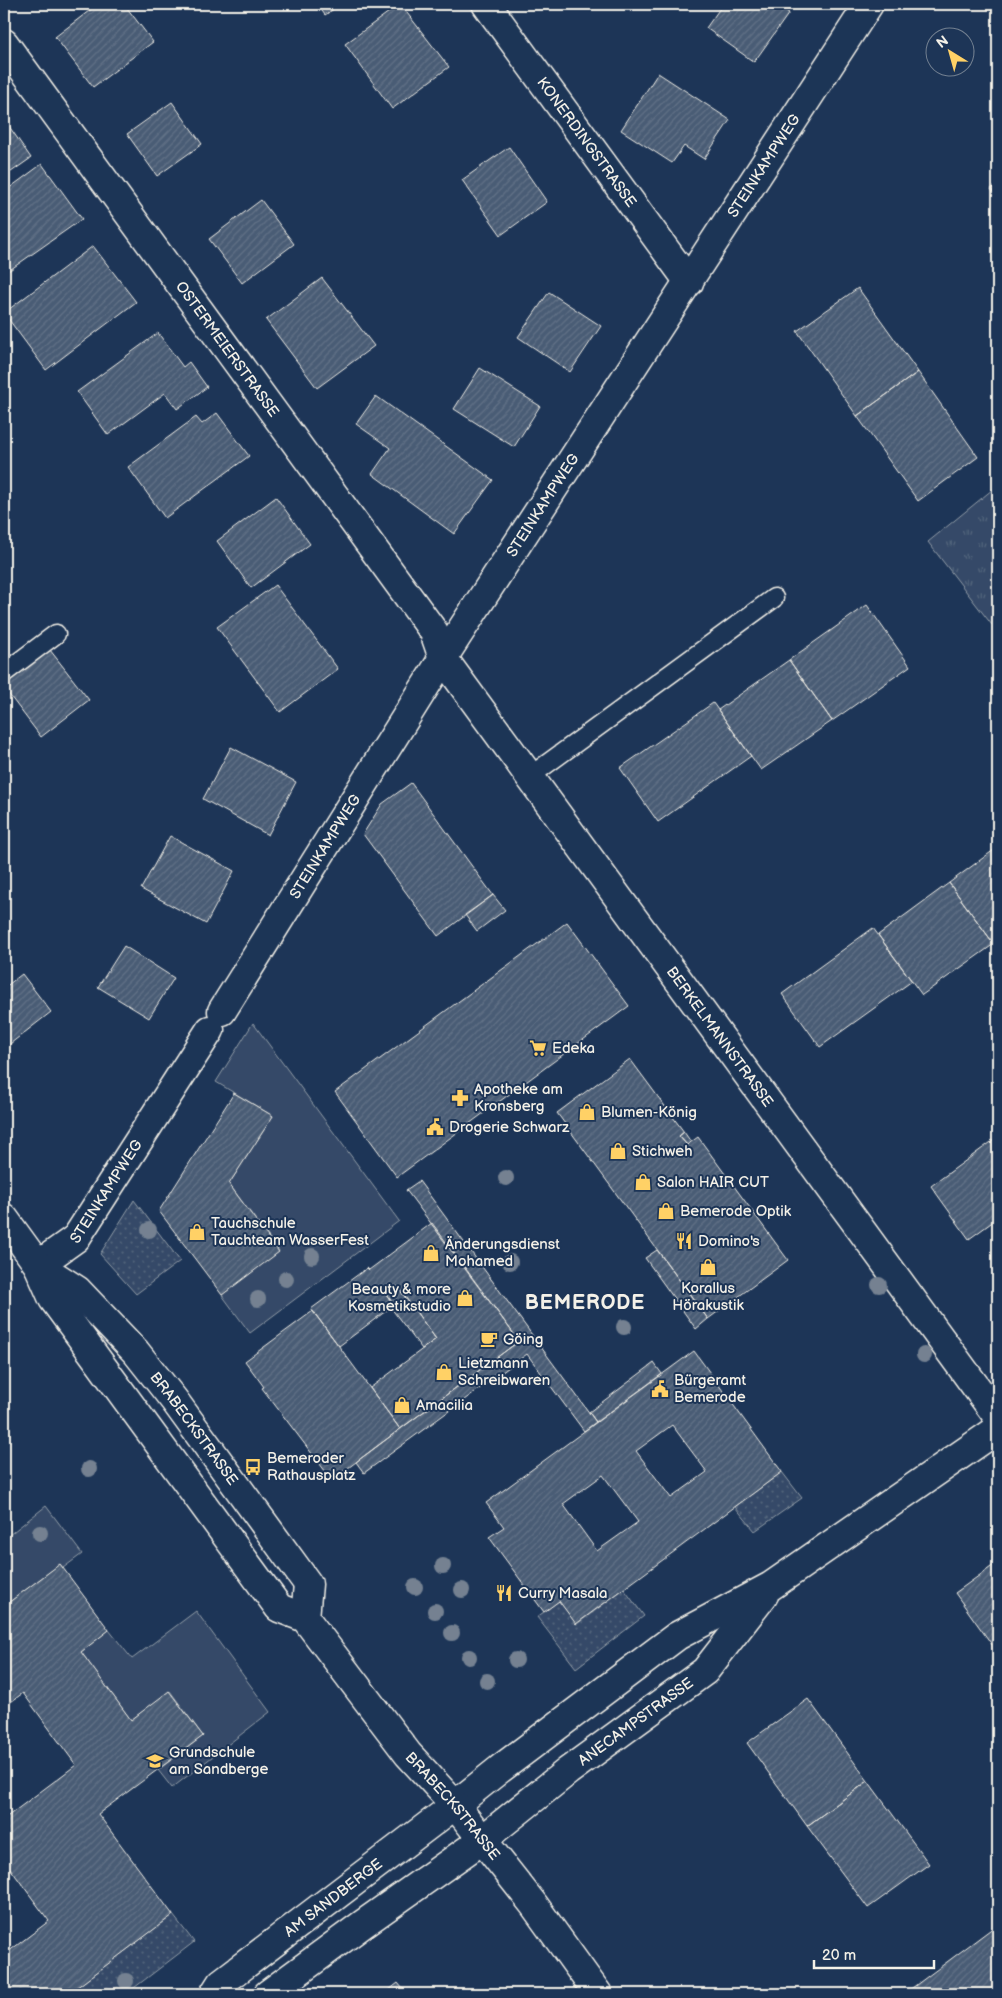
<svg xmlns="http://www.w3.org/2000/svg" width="1002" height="1998" font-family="'Balsamiq Sans',sans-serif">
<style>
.grass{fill:url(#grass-dots);stroke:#949ea8}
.park{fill:url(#park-tufts);stroke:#949ea8}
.garden{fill:#354a67;stroke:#949ea8}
.building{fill:url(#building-hatch);stroke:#f4f1e8;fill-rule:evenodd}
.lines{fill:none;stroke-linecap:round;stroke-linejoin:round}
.lane-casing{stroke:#f4f1e8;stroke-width:21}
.street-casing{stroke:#f4f1e8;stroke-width:31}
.secondary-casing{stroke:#f4f1e8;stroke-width:31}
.lane{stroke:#1d3557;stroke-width:18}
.street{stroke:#1d3557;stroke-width:28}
.secondary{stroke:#1d3557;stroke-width:28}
.tree{fill:#748191}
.labels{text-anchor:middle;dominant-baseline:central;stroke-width:4;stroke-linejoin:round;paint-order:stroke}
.street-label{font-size:15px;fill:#f4f1e8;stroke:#1d3557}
.poi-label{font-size:15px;fill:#f4f1e8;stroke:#1d3557;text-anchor:start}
.district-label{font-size:20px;font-weight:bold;letter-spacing:1px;fill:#f4f1e8;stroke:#1d3557}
</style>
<defs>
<pattern id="grass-dots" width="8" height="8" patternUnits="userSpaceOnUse" patternTransform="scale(1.25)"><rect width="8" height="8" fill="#354a67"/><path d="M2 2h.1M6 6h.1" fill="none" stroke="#53657d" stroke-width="1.8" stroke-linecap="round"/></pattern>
<pattern id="park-tufts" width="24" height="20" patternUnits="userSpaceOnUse" patternTransform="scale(1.25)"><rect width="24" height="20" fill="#354a67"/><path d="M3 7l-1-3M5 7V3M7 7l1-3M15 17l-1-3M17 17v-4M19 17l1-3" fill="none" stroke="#53657d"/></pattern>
<pattern id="building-hatch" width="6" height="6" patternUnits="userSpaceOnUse" patternTransform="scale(1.25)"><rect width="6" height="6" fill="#485b74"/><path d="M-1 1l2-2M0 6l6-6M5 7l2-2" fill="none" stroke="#637388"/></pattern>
</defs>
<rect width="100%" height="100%" fill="#1d3557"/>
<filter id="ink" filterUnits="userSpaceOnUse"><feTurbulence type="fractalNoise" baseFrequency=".02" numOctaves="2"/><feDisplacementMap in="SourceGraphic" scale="10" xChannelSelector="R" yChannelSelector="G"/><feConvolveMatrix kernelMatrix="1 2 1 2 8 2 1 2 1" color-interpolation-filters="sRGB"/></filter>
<g filter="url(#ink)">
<path class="grass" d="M 134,1200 L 180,1261 L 136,1294 L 100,1254 Z
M 782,1472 L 802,1498 L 755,1531 L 735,1507 Z
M 624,1589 L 644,1616 L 576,1668 L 537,1617 L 559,1601 L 577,1624 Z
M 173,1915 L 194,1942 L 126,1994 L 68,1994 Z"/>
<path class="park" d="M 998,485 L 998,612 L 992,625 L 928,542 Z"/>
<path class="garden" d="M 253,1023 L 399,1221 L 250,1333 L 222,1295 L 279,1251 L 229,1184 L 273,1116 L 216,1082 Z
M 46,1506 L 82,1554 L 63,1568 L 60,1564 L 4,1606 L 4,1539 Z
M 196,1611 L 270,1712 L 172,1788 L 158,1770 L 203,1736 L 170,1691 L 131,1720 L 81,1652 L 109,1630 L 132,1659 Z"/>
<path class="building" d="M 98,4 L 124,4 L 153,42 L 93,87 L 55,37 Z
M 317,4 L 341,4 L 325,15 Z
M 400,4 L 449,67 L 392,109 L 345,44 Z
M 723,4 L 776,4 L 789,13 L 754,62 L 706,28 Z
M 658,73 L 730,120 L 704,159 L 684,146 L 672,163 L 621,130 Z
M 172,102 L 202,144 L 157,176 L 127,134 Z
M 4,119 L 31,158 L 4,177 Z
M 509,147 L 547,202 L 501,235 L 462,180 Z
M 42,164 L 82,219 L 4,274 L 4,192 Z
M 998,184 L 998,199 L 991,189 Z
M 261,200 L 294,244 L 242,283 L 209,239 Z
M 93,246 L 136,302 L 46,370 L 4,313 Z
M 322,278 L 374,346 L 317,388 L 266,320 Z
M 858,288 L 918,372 L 857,416 L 797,331 Z
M 549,292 L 601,326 L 570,372 L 518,337 Z
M 158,333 L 183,367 L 189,362 L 207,387 L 177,409 L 165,393 L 108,435 L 77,392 Z
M 480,368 L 540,406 L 514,447 L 454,409 Z
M 918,372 L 978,457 L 918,501 L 857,416 Z
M 376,396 L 493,480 L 454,534 L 372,474 L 390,448 L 356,424 Z
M 217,413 L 249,456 L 165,518 L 128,467 L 196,417 L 202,424 Z
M 276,497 L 310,544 L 251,588 L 217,541 Z
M 275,585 L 338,669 L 280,712 L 217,627 Z
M 867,605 L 910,666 L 832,721 L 789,660 Z
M 50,650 L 89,700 L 41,737 L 4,688 L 4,685 Z
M 789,660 L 832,721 L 761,770 L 718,710 Z
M 713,703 L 751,756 L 658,822 L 620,768 Z
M 231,747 L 296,782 L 268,835 L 203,799 Z
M 411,783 L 493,895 L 438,936 L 363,834 L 382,804 Z
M 170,836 L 234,871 L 206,924 L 141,889 Z
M 998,847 L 998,940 L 994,944 L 949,883 Z
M 949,883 L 994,944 L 922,995 L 878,935 Z
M 493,895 L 505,910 L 477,931 L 465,915 Z
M 567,922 L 629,1006 L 397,1177 L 335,1092 Z
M 873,928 L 912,981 L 820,1047 L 782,994 Z
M 124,946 L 174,978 L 149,1018 L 98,987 Z
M 22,974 L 51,1012 L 6,1047 L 4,1044 L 4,988 Z
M 630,1059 L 684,1132 L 679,1136 L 687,1145 L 698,1137 L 788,1260 L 708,1319 L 557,1113 Z
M 234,1093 L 273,1116 L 229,1184 L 279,1252 L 222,1295 L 159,1211 Z
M 684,1132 L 691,1142 L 687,1145 L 679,1136 Z
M 998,1137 L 998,1218 L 969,1239 L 931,1186 Z
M 419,1181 L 596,1422 L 584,1431 L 527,1354 L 364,1473 L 356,1462 L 519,1341 L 406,1190 Z
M 432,1223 L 519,1341 L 400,1429 L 370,1388 L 436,1339 L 397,1286 L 386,1294 L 394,1305 L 339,1346 L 311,1309 L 367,1268 L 369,1270 Z
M 657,1250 L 708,1319 L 696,1329 L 645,1258 Z
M 397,1286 L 436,1339 L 422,1349 L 391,1308 L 394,1305 L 386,1294 Z
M 313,1311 L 400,1429 L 332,1480 L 262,1388 L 264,1387 L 245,1361 Z
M 694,1351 L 782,1472 L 576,1624 L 559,1601 L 544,1612 L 489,1537 L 504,1527 L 486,1503 ZM 672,1425 L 707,1472 L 671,1498 L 636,1451 ZM 603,1475 L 638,1522 L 597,1551 L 563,1504 Z
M 654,1363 L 662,1374 L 596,1422 L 589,1412 Z
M 998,1562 L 998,1653 L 955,1593 Z
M 60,1564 L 109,1630 L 81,1652 L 131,1720 L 169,1691 L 203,1736 L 98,1814 L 173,1915 L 68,1994 L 4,1994 L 4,1955 L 49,1921 L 4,1860 L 4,1819 L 76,1765 L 23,1693 L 4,1707 L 4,1606 Z
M 808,1699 L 868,1781 L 807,1826 L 747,1743 Z
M 868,1781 L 929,1864 L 868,1908 L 807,1826 Z
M 998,1924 L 998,1994 L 904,1994 Z
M 398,1983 L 407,1994 L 384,1994 Z"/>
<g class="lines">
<g class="lane-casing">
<path id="lane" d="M 4,673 L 56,634
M 529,777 L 774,598"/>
</g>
<g class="street-casing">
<g id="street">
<path id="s1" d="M 486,4 L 689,282"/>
<path id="s2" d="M 4,43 L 434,632 L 443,658 L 998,1417"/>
<path id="s3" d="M 222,1011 L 443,658 L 869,4"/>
<path id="s4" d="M 38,1265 L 76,1238 L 210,1030"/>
<path d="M 455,1805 L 500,1769 L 677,1636 L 771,1586 L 998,1429"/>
<path id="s5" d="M 482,1840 L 568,1771 L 705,1671 L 764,1595"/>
</g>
</g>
<g class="secondary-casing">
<g id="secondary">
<path id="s6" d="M 4,1218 L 38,1265 L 53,1299 L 279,1608 L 305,1618 L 408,1754 L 455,1805 L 534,1905 L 598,1994"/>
<path id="s7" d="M 38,1265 L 77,1290 L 136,1352 L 174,1400 L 308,1584 L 305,1618"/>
<path id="s8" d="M 214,1994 L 221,1983 L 455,1805"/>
<path d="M 268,1994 L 363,1924 L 482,1840"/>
</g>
</g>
<use href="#lane" class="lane"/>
<use href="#street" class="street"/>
<use href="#secondary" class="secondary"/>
</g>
<g class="tree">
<circle cx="506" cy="1178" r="8"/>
<circle cx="149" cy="1230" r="8"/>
<circle cx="312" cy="1256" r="8"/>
<circle cx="510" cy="1262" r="8"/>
<circle cx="286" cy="1279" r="8"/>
<circle cx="879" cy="1285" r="8"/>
<circle cx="258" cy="1299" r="8"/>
<circle cx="624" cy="1327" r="8"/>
<circle cx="924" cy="1355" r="8"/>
<circle cx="89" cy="1469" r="8"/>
<circle cx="40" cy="1533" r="8"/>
<circle cx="443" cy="1566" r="8"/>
<circle cx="415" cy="1587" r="8"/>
<circle cx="462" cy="1590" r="8"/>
<circle cx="435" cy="1611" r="8"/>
<circle cx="452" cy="1633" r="8"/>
<circle cx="469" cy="1657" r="8"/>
<circle cx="516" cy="1660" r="8"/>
<circle cx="487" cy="1681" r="8"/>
<circle cx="126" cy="1981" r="8"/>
</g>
</g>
<defs>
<g id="supermarket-bare" transform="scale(1.35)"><path d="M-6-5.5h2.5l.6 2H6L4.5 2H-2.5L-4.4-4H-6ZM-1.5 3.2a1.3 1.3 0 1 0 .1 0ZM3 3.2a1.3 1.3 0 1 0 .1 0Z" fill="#ffd166" stroke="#1d3557" stroke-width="2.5" paint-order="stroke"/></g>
<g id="pharmacy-bare" transform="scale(1.35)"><path d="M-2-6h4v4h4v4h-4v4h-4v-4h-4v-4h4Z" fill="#ffd166" stroke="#1d3557" stroke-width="2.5" paint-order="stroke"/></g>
<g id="shop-bare" transform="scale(1.35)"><path d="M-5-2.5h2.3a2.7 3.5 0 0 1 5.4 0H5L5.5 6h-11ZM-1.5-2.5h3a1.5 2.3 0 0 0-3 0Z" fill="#ffd166" stroke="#1d3557" stroke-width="2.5" paint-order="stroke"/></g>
<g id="civic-bare" transform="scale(1.35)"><path d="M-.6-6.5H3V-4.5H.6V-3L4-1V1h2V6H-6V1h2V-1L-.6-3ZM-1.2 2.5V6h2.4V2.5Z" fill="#ffd166" stroke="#1d3557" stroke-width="2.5" paint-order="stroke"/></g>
<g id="restaurant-bare" transform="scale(1.35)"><path d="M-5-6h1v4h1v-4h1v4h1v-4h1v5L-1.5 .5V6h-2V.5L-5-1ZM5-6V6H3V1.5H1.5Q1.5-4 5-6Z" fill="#ffd166" stroke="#1d3557" stroke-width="2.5" paint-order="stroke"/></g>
<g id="cafe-bare" transform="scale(1.35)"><path d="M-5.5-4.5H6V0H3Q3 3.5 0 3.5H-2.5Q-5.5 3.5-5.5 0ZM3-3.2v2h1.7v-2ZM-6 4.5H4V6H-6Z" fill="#ffd166" stroke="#1d3557" stroke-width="2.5" paint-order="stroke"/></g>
<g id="bus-bare" transform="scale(1.35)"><path d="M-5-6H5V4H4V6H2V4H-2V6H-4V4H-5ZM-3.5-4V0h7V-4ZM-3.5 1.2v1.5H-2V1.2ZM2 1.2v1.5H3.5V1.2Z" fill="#ffd166" stroke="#1d3557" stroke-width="2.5" paint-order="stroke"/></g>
<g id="school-bare" transform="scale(1.35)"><path d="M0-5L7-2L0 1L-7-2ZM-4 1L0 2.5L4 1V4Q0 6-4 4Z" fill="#ffd166" stroke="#1d3557" stroke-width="2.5" paint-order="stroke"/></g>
</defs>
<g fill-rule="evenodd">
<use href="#supermarket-bare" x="538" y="1048"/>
<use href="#pharmacy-bare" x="460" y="1098"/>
<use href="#shop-bare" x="587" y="1112"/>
<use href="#civic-bare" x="435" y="1127"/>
<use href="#shop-bare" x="618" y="1151"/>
<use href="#shop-bare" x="643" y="1182"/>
<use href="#shop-bare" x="666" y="1211"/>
<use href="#shop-bare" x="197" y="1232"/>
<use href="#restaurant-bare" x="684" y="1241"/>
<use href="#shop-bare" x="431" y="1253"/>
<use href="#shop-bare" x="708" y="1267"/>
<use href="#shop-bare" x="465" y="1298"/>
<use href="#cafe-bare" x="489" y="1339"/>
<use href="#shop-bare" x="444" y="1372"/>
<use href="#civic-bare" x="660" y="1389"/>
<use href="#shop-bare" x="402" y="1405"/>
<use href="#bus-bare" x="253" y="1467"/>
<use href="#restaurant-bare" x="504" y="1593"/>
<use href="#school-bare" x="155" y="1761"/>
</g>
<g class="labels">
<g class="street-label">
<text stroke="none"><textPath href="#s1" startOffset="171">KONERDINGSTRASSE</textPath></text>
<text stroke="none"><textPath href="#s3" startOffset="1004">STEINKAMPWEG</textPath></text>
<text stroke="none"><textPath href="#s2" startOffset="379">OSTERMEIERSTRASSE</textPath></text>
<text stroke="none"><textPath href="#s3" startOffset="599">STEINKAMPWEG</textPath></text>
<text stroke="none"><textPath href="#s3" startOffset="194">STEINKAMPWEG</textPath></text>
<text stroke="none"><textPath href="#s2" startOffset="1226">BERKELMANNSTRASSE</textPath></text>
<text stroke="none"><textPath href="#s4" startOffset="102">STEINKAMPWEG</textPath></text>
<text stroke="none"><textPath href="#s7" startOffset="228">BRABECKSTRASSE</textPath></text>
<text stroke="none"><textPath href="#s5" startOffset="194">ANECAMPSTRASSE</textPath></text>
<text stroke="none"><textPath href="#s6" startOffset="745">BRABECKSTRASSE</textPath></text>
<text stroke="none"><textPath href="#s8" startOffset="154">AM SANDBERGE</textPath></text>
</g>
<g class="poi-label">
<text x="552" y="1048">Edeka</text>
<text x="474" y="1089">Apotheke am<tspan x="474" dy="17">Kronsberg</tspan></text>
<text x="601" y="1112">Blumen-König</text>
<text x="449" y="1127">Drogerie Schwarz</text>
<text x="632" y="1151">Stichweh</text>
<text x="657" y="1182">Salon HAIR CUT</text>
<text x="680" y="1211">Bemerode Optik</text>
<text x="211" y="1223">Tauchschule<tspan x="211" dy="17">Tauchteam WasserFest</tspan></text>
<text x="698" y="1241">Domino's</text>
<text x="445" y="1244">Änderungsdienst<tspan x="445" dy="17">Mohamed</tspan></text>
<text x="708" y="1288" text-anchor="middle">Korallus<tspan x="708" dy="17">Hörakustik</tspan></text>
<text x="451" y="1289" text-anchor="end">Beauty &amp; more<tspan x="451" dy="17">Kosmetikstudio</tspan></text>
<text x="503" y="1339">Göing</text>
<text x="458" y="1363">Lietzmann<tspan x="458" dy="17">Schreibwaren</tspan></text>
<text x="674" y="1380">Bürgeramt<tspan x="674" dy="17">Bemerode</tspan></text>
<text x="416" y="1405">Amacilia</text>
<text x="267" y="1458">Bemeroder<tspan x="267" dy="17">Rathausplatz</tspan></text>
<text x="518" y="1593">Curry Masala</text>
<text x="169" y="1752">Grundschule<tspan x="169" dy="17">am Sandberge</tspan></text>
</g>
<g class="district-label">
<text x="585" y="1303">BEMERODE</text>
</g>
</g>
<rect width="1002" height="1998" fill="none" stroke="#1d3557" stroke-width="20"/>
<rect x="10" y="10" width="982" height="1978" fill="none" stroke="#f4f1e8" stroke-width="2" filter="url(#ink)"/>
<g transform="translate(950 52) rotate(323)"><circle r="24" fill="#1d3557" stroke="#738091"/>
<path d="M0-4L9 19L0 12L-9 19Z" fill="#ffd166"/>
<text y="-8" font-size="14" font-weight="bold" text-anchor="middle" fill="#f4f1e8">N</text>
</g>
<path d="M814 1960v8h120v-8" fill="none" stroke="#f4f1e8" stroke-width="2.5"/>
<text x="822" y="1960" font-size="15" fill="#f4f1e8" stroke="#1d3557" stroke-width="4" paint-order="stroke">20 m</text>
</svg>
